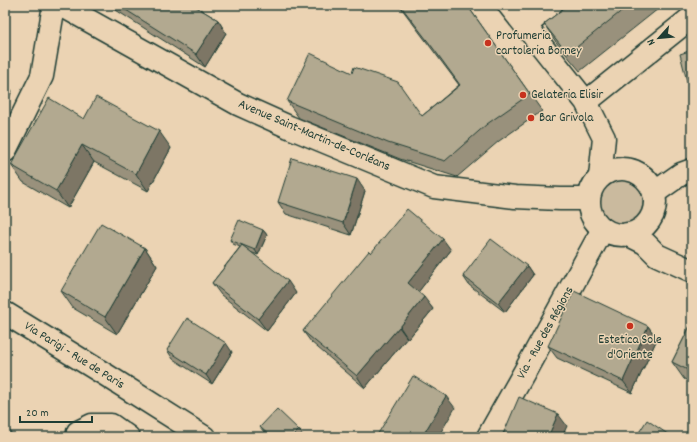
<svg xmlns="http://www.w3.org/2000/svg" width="697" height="442" font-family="Dekko,sans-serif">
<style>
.green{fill:#caba9e;stroke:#747c69}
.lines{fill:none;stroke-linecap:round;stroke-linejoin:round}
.minor-casing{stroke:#1f3d34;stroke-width:25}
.tertiary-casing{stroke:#1f3d34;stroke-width:25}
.primary-casing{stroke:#1f3d34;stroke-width:25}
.minor{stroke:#ebd3b3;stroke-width:22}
.tertiary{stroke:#ebd3b3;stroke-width:22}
.primary{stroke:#ebd3b3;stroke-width:22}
.wall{fill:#99917c;stroke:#1f3d34}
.shaded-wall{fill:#7d7665;stroke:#1f3d34}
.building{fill:#b2a990;stroke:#1f3d34}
.poi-dot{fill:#c8321e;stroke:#ebd3b3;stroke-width:1.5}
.labels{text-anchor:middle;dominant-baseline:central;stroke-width:3;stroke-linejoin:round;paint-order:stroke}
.poi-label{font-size:13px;fill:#1f3d34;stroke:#ebd3b3;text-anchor:start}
.street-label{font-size:13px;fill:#1f3d34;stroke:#ebd3b3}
</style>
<rect width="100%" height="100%" fill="#ebd3b3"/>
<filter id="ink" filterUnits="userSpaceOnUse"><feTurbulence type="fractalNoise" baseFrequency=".025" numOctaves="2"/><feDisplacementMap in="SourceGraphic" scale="8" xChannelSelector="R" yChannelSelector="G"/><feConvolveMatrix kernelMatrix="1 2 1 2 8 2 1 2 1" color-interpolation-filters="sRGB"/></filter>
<g filter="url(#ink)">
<path class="green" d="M599 201a22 22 0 1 1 44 0a22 22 0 1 1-44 0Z"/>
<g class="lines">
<g class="minor-casing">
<path id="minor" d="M 509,5 L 586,102 L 604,138 L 600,177
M 525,26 L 551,5
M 586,102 L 692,17
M 5,151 L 42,76 L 54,5
M 654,193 L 681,174 L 692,170
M 77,437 L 78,432 L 92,425 L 111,425 L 128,437
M 488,437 L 524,373 L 603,229"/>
</g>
<g class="tertiary-casing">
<path id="tertiary" d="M 61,5 L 238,104 L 289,127 L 434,187 L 515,197 L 560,199 L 589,199
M589 202a33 33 0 1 1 66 0a33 33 0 1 1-66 0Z
M 627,234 L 645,243 L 657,255 L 692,271"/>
</g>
<g class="primary-casing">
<path id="primary" d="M 5,313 L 106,375 L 204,437"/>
</g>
<use href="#minor" class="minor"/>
<use href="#tertiary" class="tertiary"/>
<use href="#primary" class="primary"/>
</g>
<path class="wall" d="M 108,5 L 193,5 L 218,20 L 226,33 L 205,67 Z
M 399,5 L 467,5 L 542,111 L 499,141 L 457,177 L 400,159 L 299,118 L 287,101 L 422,116 L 459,85 Z
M 568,5 L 663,5 L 580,71 L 556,42 L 544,24 Z
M 84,119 L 171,148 L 148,191 L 94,162 L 68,208 L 23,182 L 11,165 Z
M 365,191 L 351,235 L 286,214 L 278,202 Z
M 263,230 L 267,235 L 258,255 L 250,252 L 296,293 L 267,331 L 221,295 L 212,283 L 240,247 L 233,244 L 230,240 Z
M 145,248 L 157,266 L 117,334 L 73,308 L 61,291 Z
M 451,250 L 418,292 L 433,309 L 408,339 L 407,338 L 365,388 L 311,342 L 303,331 L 371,253 Z
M 527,266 L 533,275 L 505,312 L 469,285 L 463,276 Z
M 692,322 L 692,383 L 684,379 L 672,362 Z
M 648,326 L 657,339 L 632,393 L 557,358 L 548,346 Z
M 167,350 L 232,352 L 212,384 L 173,359 Z
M 260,427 L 299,430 L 304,437 L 268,437 Z"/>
<path class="shaded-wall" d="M 218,20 L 226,33 L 205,67 L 196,54 Z
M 5,81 L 12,91 L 5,107 Z
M 159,131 L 171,148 L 148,191 L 136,174 Z
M 82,145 L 94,162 L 68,208 L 56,191 Z
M 357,179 L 365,191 L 351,235 L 343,223 Z
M 263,230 L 267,235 L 258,255 L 255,250 Z
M 443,239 L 451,250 L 416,295 L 408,283 Z
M 145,248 L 157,266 L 117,334 L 105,317 Z
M 527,266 L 533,275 L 505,312 L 498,303 Z
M 288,281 L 296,293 L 267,331 L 258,319 Z
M 424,297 L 433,309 L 408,339 L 400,327 Z
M 648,326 L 657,339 L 632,393 L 623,381 Z
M 399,327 L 407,338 L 365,388 L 357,376 Z
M 226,343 L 232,352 L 212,384 L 206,375 Z
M 446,396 L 455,408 L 438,437 L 422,437 Z
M 558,414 L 567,426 L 562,437 L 548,437 Z"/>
<path class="building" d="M 118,5 L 193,5 L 218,20 L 196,54 Z
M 400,5 L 467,5 L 530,94 L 487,124 L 445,161 L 388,143 L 287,101 L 310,53 L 352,73 L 354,67 L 398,82 L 422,116 L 460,85 L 433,48 Z
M 568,5 L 629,5 L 568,54 L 544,24 Z
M 692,50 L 692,101 L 680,54 Z
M 96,97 L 159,131 L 136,174 L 82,145 L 56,191 L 11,165 L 49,98 L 84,119 Z
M 292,158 L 357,179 L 343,223 L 278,202 Z
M 407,209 L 443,239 L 408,283 L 424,297 L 400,327 L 399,327 L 357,376 L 303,331 L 369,251 L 371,253 Z
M 239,220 L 263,230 L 255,250 L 230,240 Z
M 101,223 L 145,248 L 105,317 L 61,291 Z
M 491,239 L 527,266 L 498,303 L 463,276 Z
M 242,245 L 288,281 L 258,319 L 212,283 Z
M 574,291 L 648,326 L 623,381 L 548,346 Z
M 187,318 L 226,343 L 206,375 L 167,350 Z
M 692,322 L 692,372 L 672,362 Z
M 413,376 L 446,396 L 422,437 L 376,437 Z
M 519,397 L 558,414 L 548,437 L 502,437 Z
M 277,409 L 299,430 L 292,437 L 271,437 L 260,427 Z
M 647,420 L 672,437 L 636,437 Z
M 5,425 L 14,437 L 5,437 Z"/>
</g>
<g class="poi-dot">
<circle cx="488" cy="43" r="4"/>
<circle cx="523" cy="95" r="4"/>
<circle cx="531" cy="118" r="4"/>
<circle cx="630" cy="326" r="4"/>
</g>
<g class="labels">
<g class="poi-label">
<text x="496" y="36">Profumeria<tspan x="496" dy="15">cartoleria Borney</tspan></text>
<text x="531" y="95">Gelateria Elisir</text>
<text x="539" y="118">Bar Grivola</text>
<text x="630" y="340" text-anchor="middle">Estetica Sole<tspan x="630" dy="15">d'Oriente</tspan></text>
</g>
<g class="street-label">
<text transform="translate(314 136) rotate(23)">Avenue Saint-Martin-de-Corléans</text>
<text transform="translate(546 333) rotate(-61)">Via - Rue des Régions</text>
<text transform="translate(74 356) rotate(32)">Via Parigi - Rue de Paris</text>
</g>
</g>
<rect width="697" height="442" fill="none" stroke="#ebd3b3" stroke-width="20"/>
<rect x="10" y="10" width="677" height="422" fill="none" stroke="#1f3d34" stroke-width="1.5" filter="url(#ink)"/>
<g transform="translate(659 38) rotate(243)" stroke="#ebd3b3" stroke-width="3" paint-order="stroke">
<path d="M0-3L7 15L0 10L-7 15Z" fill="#1f3d34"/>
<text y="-6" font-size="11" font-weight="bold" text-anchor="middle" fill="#1f3d34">N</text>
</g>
<path d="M20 416v6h72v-6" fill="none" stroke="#1f3d34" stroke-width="2"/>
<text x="26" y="416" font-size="12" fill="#1f3d34" stroke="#ebd3b3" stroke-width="3" paint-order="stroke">20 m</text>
</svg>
